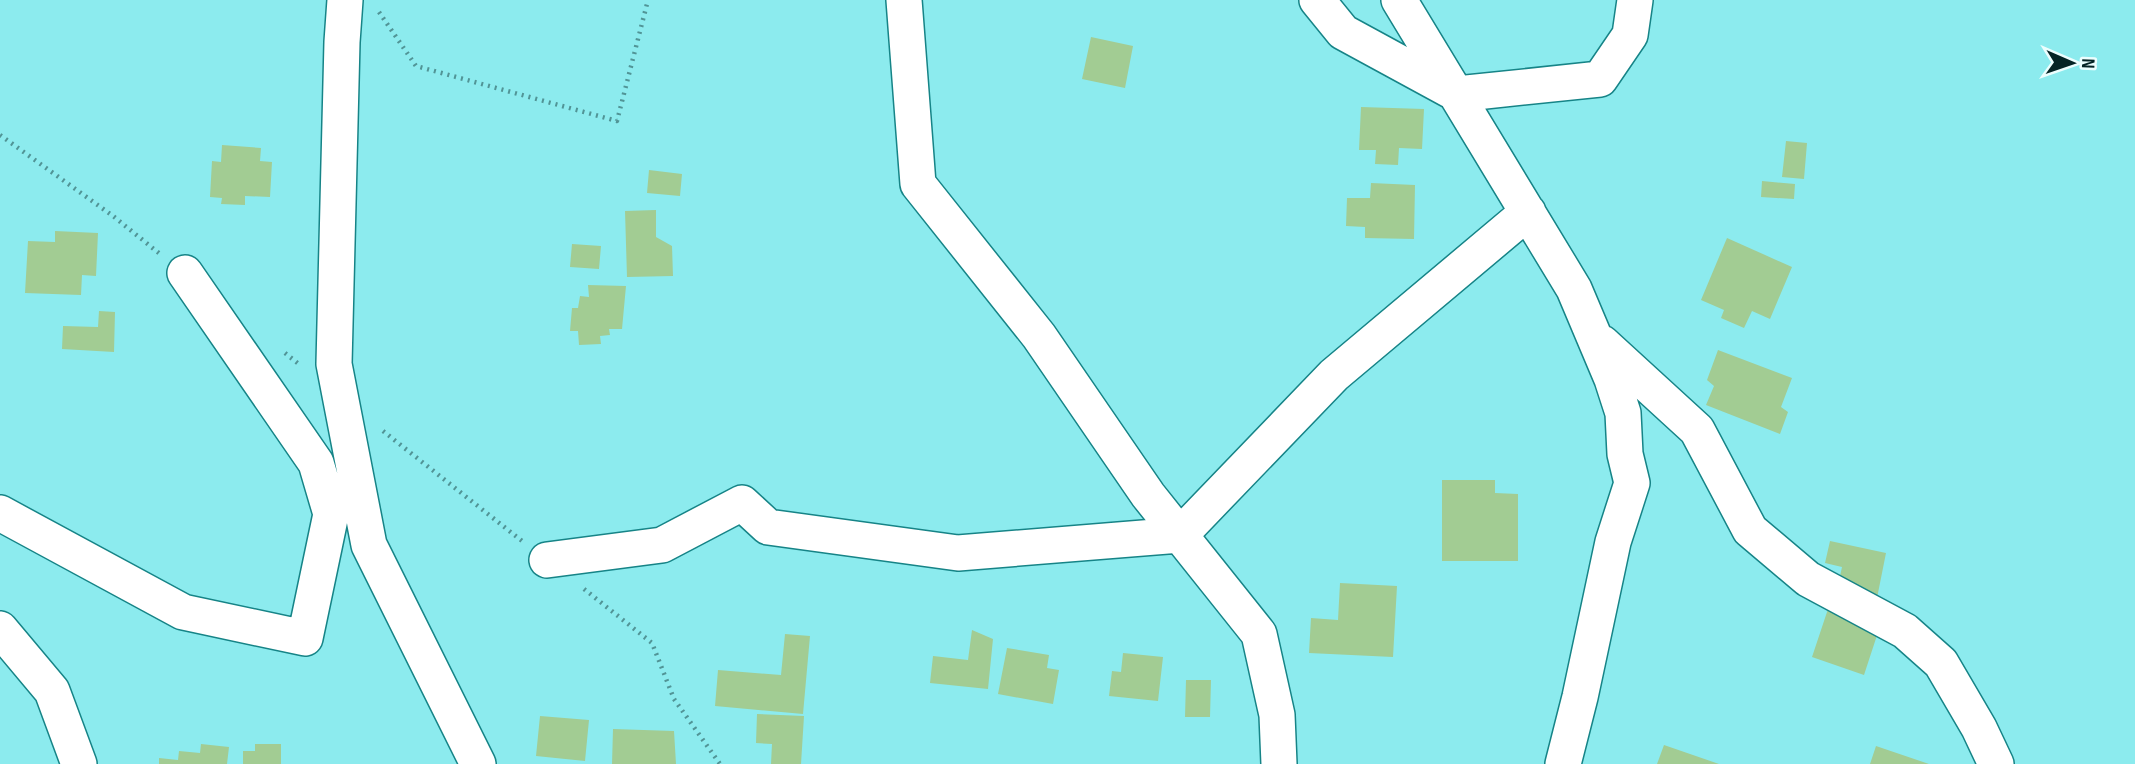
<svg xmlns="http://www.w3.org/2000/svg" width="2135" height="764" font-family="'Sofia Sans Condensed',sans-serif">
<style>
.building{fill:#a2cc93}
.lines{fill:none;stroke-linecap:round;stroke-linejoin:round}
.minor-casing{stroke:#168487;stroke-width:38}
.path{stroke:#519496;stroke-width:4.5;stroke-dasharray:2 5;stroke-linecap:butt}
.minor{stroke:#fff;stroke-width:35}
</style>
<rect width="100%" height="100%" fill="#8cebee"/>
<path class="building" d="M 1091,37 L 1133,46 L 1125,88 L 1082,79 Z
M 1361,107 L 1424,109 L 1422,149 L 1399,148 L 1398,165 L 1375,164 L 1376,150 L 1359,150 Z
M 1786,141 L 1807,143 L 1804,179 L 1782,177 Z
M 222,145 L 261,148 L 260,161 L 272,162 L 270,197 L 245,196 L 245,205 L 221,204 L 222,198 L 210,197 L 212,161 L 221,162 Z
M 649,170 L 682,174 L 680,196 L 647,193 Z
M 1762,181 L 1795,184 L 1794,199 L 1761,197 Z
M 1371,183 L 1415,185 L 1414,239 L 1365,238 L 1365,227 L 1346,226 L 1347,198 L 1370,198 Z
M 656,210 L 656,237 L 672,246 L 673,276 L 627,277 L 625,211 Z
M 55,231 L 98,233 L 96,276 L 82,275 L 81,295 L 25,293 L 28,241 L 55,242 Z
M 1727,238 L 1792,267 L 1770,319 L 1752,311 L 1744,328 L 1721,318 L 1724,310 L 1701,300 Z
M 572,244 L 601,246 L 599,269 L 570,267 Z
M 588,285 L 626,286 L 622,329 L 609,329 L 610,335 L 600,336 L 601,344 L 579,345 L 578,331 L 570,331 L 572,308 L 578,308 L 580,296 L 589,297 Z
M 99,311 L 115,312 L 114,352 L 62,349 L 63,326 L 98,327 Z
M 1718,350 L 1792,378 L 1781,407 L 1788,412 L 1780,434 L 1706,405 L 1714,386 L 1707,380 Z
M 1442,480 L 1495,480 L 1495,493 L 1518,494 L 1518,561 L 1442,561 Z
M 1830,541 L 1886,553 L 1877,598 L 1837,590 L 1842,567 L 1825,563 Z
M 1340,583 L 1397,586 L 1393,657 L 1309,653 L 1311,618 L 1338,620 Z
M 1830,603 L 1882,620 L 1864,675 L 1812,657 Z
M 972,630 L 993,639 L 988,689 L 930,683 L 933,656 L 968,660 Z
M 785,634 L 810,636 L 803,714 L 715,706 L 718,670 L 781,675 Z
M 1007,648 L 1049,655 L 1047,668 L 1059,670 L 1053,704 L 998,694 Z
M 1123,653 L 1163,657 L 1158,701 L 1109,696 L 1112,671 L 1121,672 Z
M 1186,680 L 1211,680 L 1210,717 L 1185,717 Z
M 757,714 L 804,716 L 801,764 L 771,764 L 772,744 L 756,743 Z
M 540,716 L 589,720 L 585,761 L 536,756 Z
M 613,729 L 674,731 L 676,764 L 612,764 Z
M 201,744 L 229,747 L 227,764 L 159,764 L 159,758 L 178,760 L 179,751 L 200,753 Z
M 255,744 L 281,744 L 281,764 L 243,764 L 243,751 L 255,751 Z
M 1664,745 L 1719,764 L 1657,764 Z
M 1876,746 L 1929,764 L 1870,764 Z"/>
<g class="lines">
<g class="minor-casing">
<path id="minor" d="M 345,0 L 342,42 L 334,364 L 369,545 L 478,764
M 904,0 L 918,184 L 1039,336 L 1148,495 L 1259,634 L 1277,715 L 1279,764
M 1317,0 L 1343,32 L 1457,94 L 1600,79 L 1630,35 L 1635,0
M 1399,0 L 1574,289 L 1612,379 L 1623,413 L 1625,454 L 1632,483 L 1613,542 L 1580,697 L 1563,764
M 1602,343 L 1697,430 L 1750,530 L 1808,579 L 1905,631 L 1941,663 L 1979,728 L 1996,764
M 0,513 L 183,612 L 305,638 L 331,514 L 316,463 L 185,273
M 547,560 L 662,545 L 742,503 L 768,527 L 958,553 L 1180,535 L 1334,375 L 1528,212
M 0,629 L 52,691 L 79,764"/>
</g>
<path class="path" d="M 379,12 L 416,66 L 617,121 L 648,0
M 0,135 L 113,216 L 160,254
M 285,353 L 300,365
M 383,431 L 522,541
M 584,589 L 652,643 L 674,699 L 720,764"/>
<use href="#minor" class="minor"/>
</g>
<g transform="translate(2072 63) rotate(92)" stroke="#ecfefe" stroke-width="5" paint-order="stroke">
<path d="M0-5L12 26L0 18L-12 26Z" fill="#052425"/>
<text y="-10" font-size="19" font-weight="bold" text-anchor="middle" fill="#052425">N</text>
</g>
</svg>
